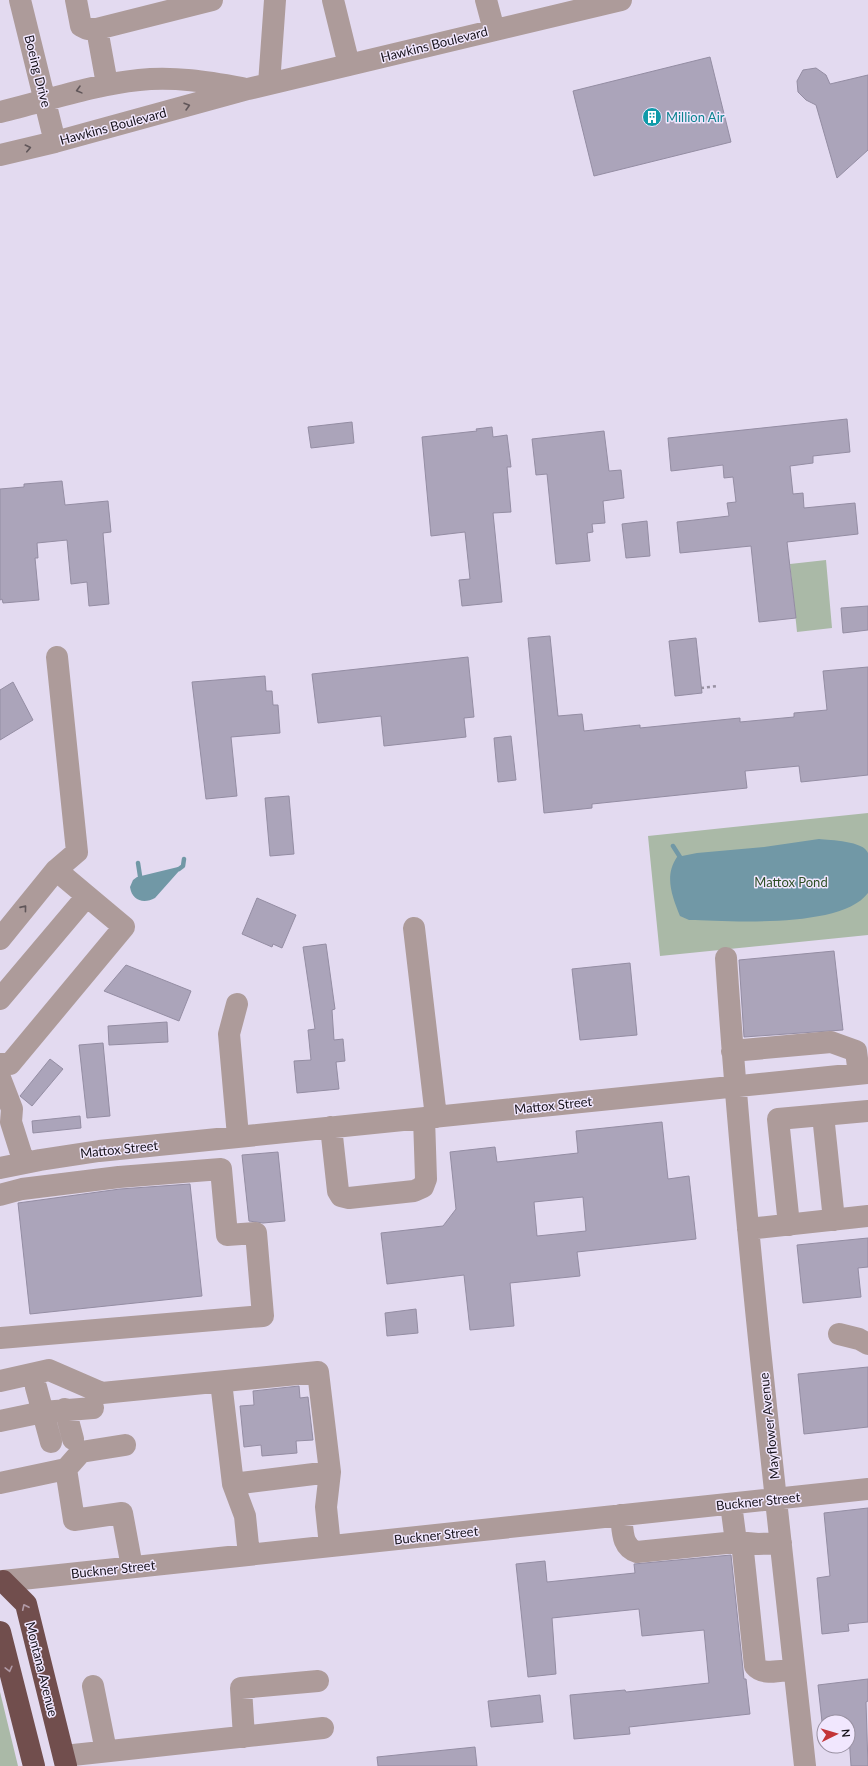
<svg xmlns="http://www.w3.org/2000/svg" width="868" height="1766" font-family="Lato,sans-serif">
<style>
.green{fill:#aab9a7}
.water{fill:#7198a6}
.lines{fill:none;stroke-linecap:round;stroke-linejoin:round}
.stream{stroke:#7198a6;stroke-width:4.5}
.building{fill:#aba4ba;stroke:#948da3;fill-rule:evenodd}
.path{stroke:#9891a2;stroke-width:2.5;stroke-dasharray:3 3;stroke-linecap:butt}
.minor{stroke:#ad9b9a;stroke-width:22}
.highway{stroke:#714e4d;stroke-width:22}
.oneway{stroke:#605659}
.oneway2{stroke:#b19aa6}
.labels{text-anchor:middle;dominant-baseline:central;stroke-width:3;stroke-linejoin:round;paint-order:stroke}
.street-label{font-size:13px;fill:#141018;stroke:#f1e7fe}
.culture-label{font-size:13px;fill:#0d838f;stroke:#f1e7fe;text-anchor:start}
.park-label{font-size:13px;fill:#2d4f25;stroke:#f1e7fe}
</style>
<rect width="100%" height="100%" fill="#e3daf0"/>
<path class="green" d="M 826,560 L 832,628 L 797,632 L 790,564 Z
M 868,813 L 868,935 L 660,956 L 648,836 Z
M 0,1692 L 18,1766 L 0,1766 Z"/>
<path class="water" d="M 819,839 C 830,840 864,841 868,853 C 868,862 868,883 868,893 C 841,929 730,921 689,920 L 680,916 C 672,896 664,876 677,857 L 697,853 L 764,847 Z
M 178,867 L 179,871 L 155,898 C 144,904 132,901 130,887 L 133,880 L 137,877 Z"/>
<g class="lines">
<path class="stream" d="M 673,846 L 680,857
M 138,863 L 140,876
M 179,869 L 183,866 L 184,859"/>
</g>
<path class="building" d="M 710,57 L 731,142 L 594,176 L 573,91 Z
M 816,68 L 826,75 L 830,84 L 868,75 L 868,150 L 837,178 L 816,105 L 806,100 L 798,92 L 797,81 L 803,70 Z
M 847,419 L 850,452 L 813,456 L 813,463 L 790,466 L 793,494 L 803,493 L 804,508 L 855,503 L 858,534 L 787,542 L 796,618 L 759,622 L 751,546 L 680,553 L 677,522 L 729,516 L 727,503 L 736,502 L 733,477 L 724,478 L 723,465 L 671,471 L 668,438 Z
M 352,422 L 354,443 L 311,448 L 308,427 Z
M 492,427 L 493,437 L 507,435 L 511,467 L 507,467 L 511,512 L 493,513 L 502,602 L 462,606 L 459,580 L 470,579 L 465,532 L 431,536 L 422,437 L 477,431 L 476,429 Z
M 604,431 L 609,471 L 621,470 L 624,498 L 603,501 L 605,523 L 592,524 L 593,532 L 587,533 L 590,561 L 556,564 L 547,474 L 536,475 L 532,439 Z
M 62,481 L 65,505 L 108,501 L 111,532 L 103,533 L 109,604 L 89,606 L 87,582 L 71,584 L 67,540 L 37,543 L 38,558 L 35,558 L 39,600 L 3,603 L 2,599 L 0,600 L 0,489 L 24,487 L 24,484 Z
M 647,521 L 650,556 L 626,558 L 622,524 Z
M 868,606 L 868,630 L 843,633 L 841,608 Z
M 550,636 L 558,716 L 582,714 L 584,731 L 640,725 L 640,728 L 740,718 L 740,722 L 794,717 L 794,713 L 827,710 L 823,671 L 868,667 L 868,775 L 801,782 L 799,766 L 745,771 L 747,788 L 592,804 L 592,808 L 544,813 L 528,638 Z
M 696,638 L 702,693 L 675,696 L 669,641 Z
M 468,657 L 474,717 L 464,718 L 466,737 L 384,746 L 381,716 L 318,723 L 312,674 Z
M 265,676 L 266,691 L 272,691 L 273,705 L 278,705 L 280,733 L 231,737 L 237,796 L 206,799 L 192,682 Z
M 13,682 L 33,720 L 0,740 L 0,690 Z
M 511,736 L 516,780 L 498,782 L 494,738 Z
M 289,796 L 294,854 L 270,856 L 265,798 Z
M 257,898 L 296,915 L 282,948 L 273,944 L 272,947 L 242,934 Z
M 326,944 L 335,1009 L 332,1010 L 334,1040 L 343,1039 L 345,1061 L 336,1062 L 339,1089 L 297,1093 L 294,1061 L 311,1060 L 308,1030 L 315,1029 L 303,947 Z
M 834,951 L 843,1030 L 744,1037 L 739,960 Z
M 630,963 L 637,1035 L 580,1040 L 572,969 Z
M 126,965 L 191,991 L 179,1021 L 104,991 Z
M 167,1022 L 168,1042 L 109,1045 L 108,1026 Z
M 103,1043 L 110,1116 L 87,1118 L 79,1045 Z
M 50,1059 L 63,1069 L 32,1106 L 20,1096 Z
M 80,1116 L 81,1128 L 33,1133 L 32,1121 Z
M 662,1122 L 668,1179 L 689,1176 L 696,1239 L 577,1252 L 580,1276 L 510,1283 L 514,1326 L 470,1330 L 464,1275 L 387,1284 L 381,1233 L 443,1226 L 456,1209 L 450,1152 L 495,1147 L 497,1162 L 578,1153 L 576,1131 ZM 583,1197 L 586,1231 L 537,1236 L 534,1202 Z
M 278,1152 L 285,1221 L 263,1223 L 249,1221 L 242,1155 Z
M 190,1184 L 202,1296 L 30,1314 L 18,1203 L 120,1189 Z
M 868,1238 L 868,1267 L 858,1268 L 861,1297 L 803,1303 L 797,1245 Z
M 416,1309 L 418,1333 L 387,1336 L 385,1313 Z
M 868,1367 L 868,1427 L 804,1434 L 798,1374 Z
M 299,1386 L 300,1398 L 308,1397 L 313,1440 L 296,1441 L 297,1453 L 262,1456 L 261,1445 L 244,1447 L 240,1406 L 254,1405 L 253,1391 Z
M 868,1508 L 868,1622 L 848,1624 L 849,1631 L 822,1634 L 817,1578 L 830,1576 L 824,1513 Z
M 731,1555 L 744,1679 L 746,1679 L 750,1714 L 629,1727 L 630,1734 L 574,1739 L 570,1695 L 625,1690 L 626,1692 L 709,1683 L 704,1630 L 642,1636 L 639,1609 L 552,1618 L 556,1674 L 528,1677 L 516,1564 L 545,1561 L 547,1582 L 635,1573 L 634,1564 Z
M 868,1679 L 868,1701 L 866,1702 L 868,1766 L 851,1766 L 848,1722 L 822,1722 L 818,1685 Z
M 540,1695 L 543,1722 L 491,1727 L 488,1701 Z
M 475,1747 L 477,1766 L 378,1766 L 377,1757 Z"/>
<g class="lines">
<path class="path" d="M 701,688 L 718,686"/>
<path class="minor" d="M 20,0 L 55,142
M 76,0 L 81,26 L 87,29 L 97,29
M 333,0 L 349,65
M 486,0 L 494,30
M 107,84 L 97,29 L 212,0
M 269,84 L 275,0
M 0,112 C 46,101 91,85 139,80 C 174,76 208,82 242,88
M 0,155 L 55,142 L 248,89 L 621,0
M 57,657 L 77,852 L 56,870 L 87,896
M 414,928 L 436,1117
M 0,939 L 56,870
M 726,958 C 744,1228 776,1497 805,1766
M 0,999 L 87,896 L 124,927 L 10,1064 L 0,1064
M 237,1004 L 229,1034 L 238,1136
M 732,1051 L 831,1042 L 856,1051 L 859,1074
M 0,1078 L 12,1109 L 11,1122 L 24,1163
M 823,1115 L 834,1220
M 331,1127 L 338,1191 L 341,1196 L 349,1198 L 414,1191 L 423,1187 L 426,1179 L 424,1118
M 0,1168 L 40,1160 L 99,1151 L 868,1073
M 0,1195 L 22,1189 L 119,1177 L 221,1169 L 227,1235 L 256,1233 L 263,1316 L 0,1338
M 789,1225 L 778,1119 L 868,1111
M 748,1229 L 868,1216
M 839,1334 L 859,1339 L 868,1344
M 0,1381 L 49,1370 L 102,1393 L 318,1372 L 330,1472 L 326,1507 L 330,1546
M 221,1382 L 233,1484 L 245,1516 L 249,1555
M 36,1387 L 51,1442
M 65,1409 L 73,1439
M 0,1421 L 43,1412 L 93,1408
M 66,1469 L 81,1452 L 125,1445
M 0,1483 L 66,1469 L 74,1520 L 122,1513 L 132,1567
M 233,1484 L 330,1472
M 731,1504 L 736,1542
M 621,1515 C 623,1530 621,1547 637,1552 L 736,1542 L 758,1544 L 781,1543
M 742,1542 L 755,1666 C 763,1676 783,1670 794,1669
M 3,1581 L 868,1489
M 93,1686 L 106,1751
M 244,1737 L 241,1688 L 318,1681
M 64,1756 L 323,1728"/>
<path class="highway" d="M 3,1581 L 26,1604 L 66,1766
M 0,1632 L 34,1766"/>
</g>
<defs><path id="oneway-chevron" d="M-2-3.5L2.5 0L-2 3.5" fill="none" stroke-width="1.6" stroke-linecap="round" stroke-linejoin="round"/></defs>
<g class="oneway">
<use href="#oneway-chevron" transform="translate(79 90) rotate(165)"/>
<use href="#oneway-chevron" transform="translate(187 106) rotate(-16)"/>
<use href="#oneway-chevron" transform="translate(28 148) rotate(-13)"/>
<use href="#oneway-chevron" transform="translate(24 908) rotate(-51)"/>
</g>
<g class="oneway2">
<use href="#oneway-chevron" transform="translate(25 1607) rotate(-115)"/>
<use href="#oneway-chevron" transform="translate(9 1669) rotate(76)"/>
</g>
<defs>
<g id="building-disc" transform="scale(1)"><circle r="9.5" fill="#0f9aa8" stroke="#f1e7fe"/><path d="M-4-6H4V6H1V3H-1V6H-4ZM-2.5-4.3h1.7v1.8h-1.7ZM.8-4.3h1.7v1.8H.8ZM-2.5-1h1.7V.8h-1.7ZM.8-1h1.7V.8H.8Z" fill="#fff"/></g>
</defs>
<g fill-rule="evenodd">
<use href="#building-disc" x="652" y="117"/>
</g>
<g class="labels">
<g class="street-label">
<text transform="translate(434 44) rotate(-14)">Hawkins Boulevard</text>
<text transform="translate(38 71) rotate(76)">Boeing Drive</text>
<text transform="translate(113 126) rotate(-15)">Hawkins Boulevard</text>
<text transform="translate(553 1105) rotate(-6)">Mattox Street</text>
<text transform="translate(119 1149) rotate(-6)">Mattox Street</text>
<text transform="translate(769 1426) rotate(-96)">Mayflower Avenue</text>
<text transform="translate(758 1501) rotate(-6)">Buckner Street</text>
<text transform="translate(436 1535) rotate(-6)">Buckner Street</text>
<text transform="translate(113 1569) rotate(-6)">Buckner Street</text>
<text transform="translate(42 1669) rotate(76)">Montana Avenue</text>
</g>
<g class="culture-label">
<text x="666" y="117">Million Air</text>
</g>
<g class="park-label">
<text x="791" y="882">Mattox Pond</text>
</g>
</g>
<g transform="translate(836 1734) rotate(85)"><circle r="19" fill="#f1e7fe" stroke="#9991a2"/>
<path d="M0-3L7 15L0 10L-7 15Z" fill="#c33437"/>
<text y="-6" font-size="11" font-weight="bold" text-anchor="middle" fill="#141018">N</text>
</g>
</svg>
